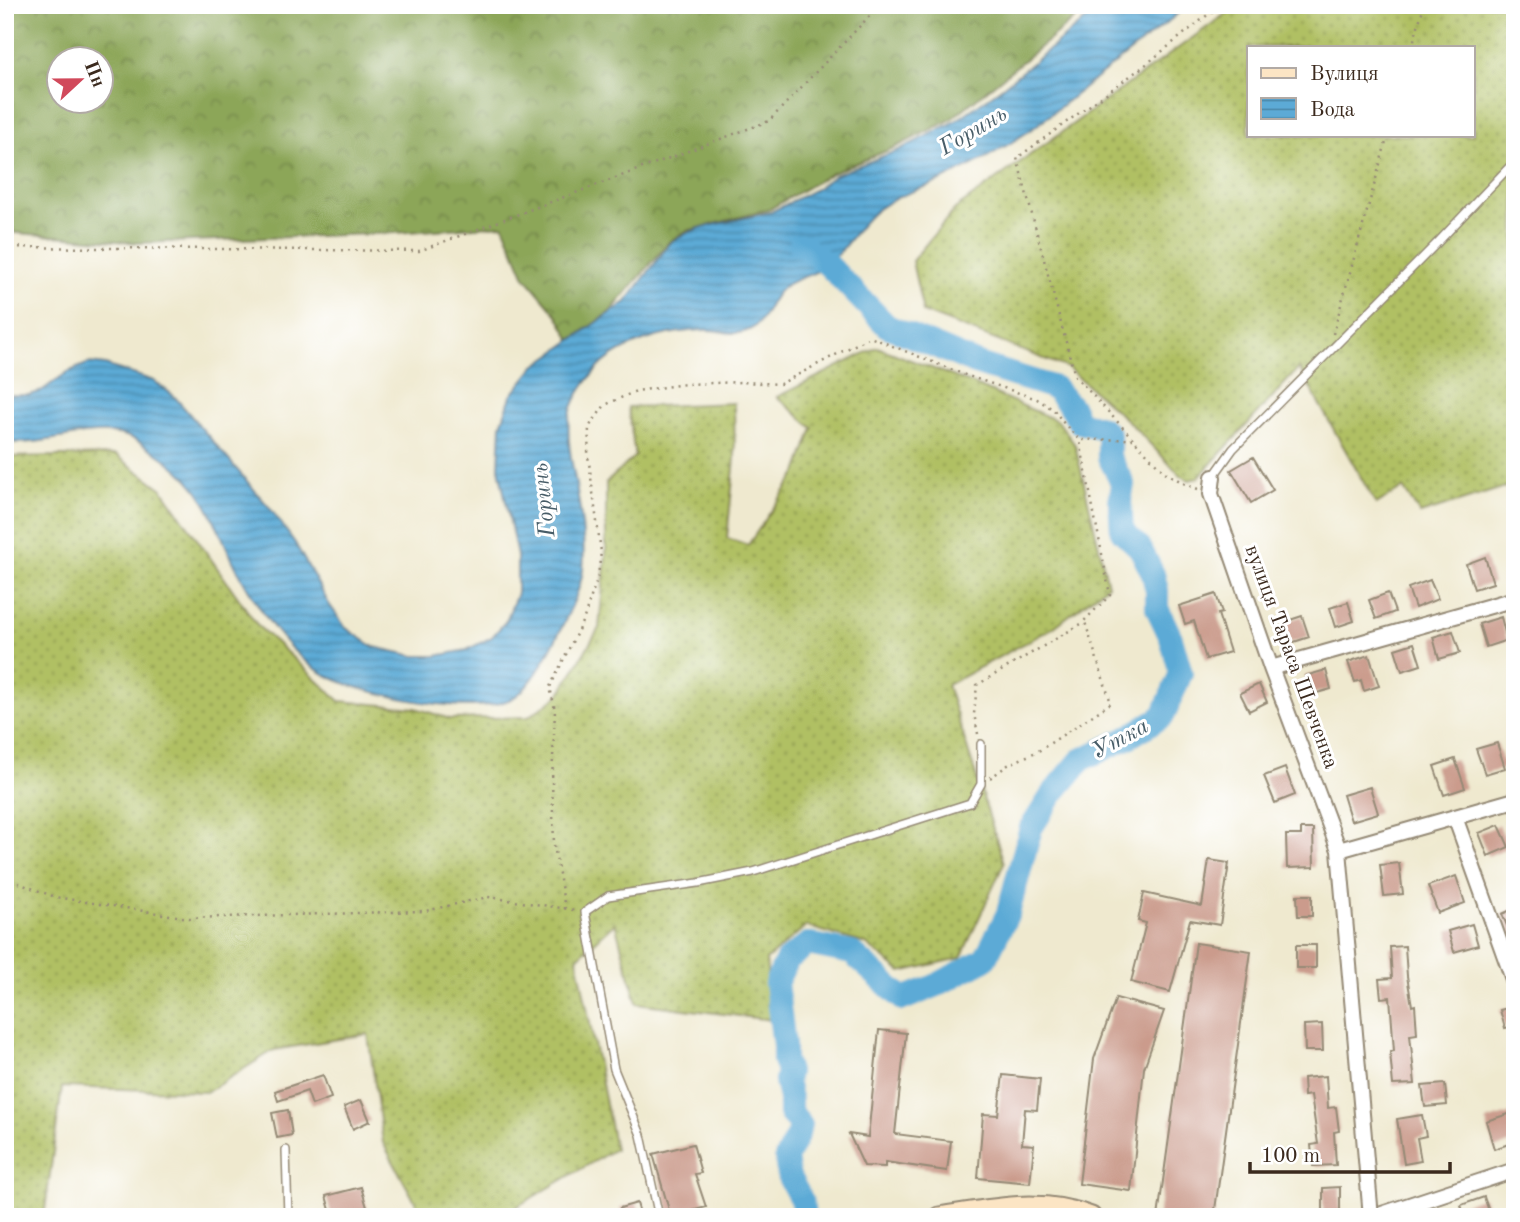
<svg xmlns="http://www.w3.org/2000/svg" width="1520" height="1222" font-family="'Old Standard TT',serif">
<style>
.grass{fill:url(#grass-dots);stroke:#767540;stroke-width:2;fill-rule:evenodd}
.forest{fill:url(#forest-crowns);stroke:#64683c;stroke-width:2;fill-rule:evenodd}
.water{fill:url(#water-rules);stroke:#4c6a7a;stroke-width:2}
.lines{fill:none;stroke-linecap:round;stroke-linejoin:round}
.river{stroke:#5caad6;stroke-width:24}
.building{fill:#cb9b8c}
.lane-casing{stroke:#958a76;stroke-width:10}
.street-casing{stroke:#958a76;stroke-width:18}
.secondary-casing{stroke:#958a76;stroke-width:23}
.path{stroke:#958a76;stroke-width:2.5;stroke-dasharray:2 5;stroke-linecap:butt}
.lane{stroke:#fff;stroke-width:7}
.street{stroke:#fff;stroke-width:14}
.secondary{stroke:#fce5c4;stroke-width:19}
.labels{text-anchor:middle;dominant-baseline:central;stroke-width:6;stroke-linejoin:round;paint-order:stroke}
.street-label{font-size:21px;fill:#3b2a1e;stroke:#fff}
.water-label{font-size:23px;font-style:italic;fill:#485d68;stroke:#fff}
</style>
<defs>
<pattern id="grass-dots" width="8" height="8" patternUnits="userSpaceOnUse" patternTransform="scale(1.75)"><rect width="8" height="8" fill="#b0c063"/><path d="M2 2h.1M6 6h.1" fill="none" stroke="#909c51" stroke-width="1.8" stroke-linecap="round"/></pattern>
<pattern id="forest-crowns" width="20" height="18" patternUnits="userSpaceOnUse" patternTransform="scale(1.75)"><rect width="20" height="18" fill="#8ca659"/><path d="M2 6a3 3 0 1 1 6 0M12 15a3 3 0 1 1 6 0" fill="none" stroke="#748749"/></pattern>
<pattern id="water-rules" width="6" height="5" patternUnits="userSpaceOnUse" patternTransform="scale(1.75)"><rect width="6" height="5" fill="#5caad6"/><path d="M0 2.5h6" fill="none" stroke="#4d8bad"/></pattern>
</defs>
<rect width="100%" height="100%" fill="#fff"/>
<filter id="ink" filterUnits="userSpaceOnUse"><feTurbulence type="fractalNoise" baseFrequency=".0143" numOctaves="2"/><feDisplacementMap in="SourceGraphic" scale="14" xChannelSelector="R" yChannelSelector="G"/><feConvolveMatrix kernelMatrix="1 2 1 2 8 2 1 2 1" color-interpolation-filters="sRGB"/></filter>
<filter id="wash" filterUnits="userSpaceOnUse"><feTurbulence type="fractalNoise" baseFrequency=".00686" numOctaves="4" result="noise"/><feDisplacementMap in="SourceGraphic" scale="28" xChannelSelector="R" yChannelSelector="G"/><feGaussianBlur stdDeviation="1.57" result="paint"/><feColorMatrix in="noise" values="0 0 0 0 0 0 0 0 0 0 0 0 0 0 0 0 0 1.4 0 .05"/><feComposite in="paint" operator="in"/></filter>
<g filter="url(#wash)">
<rect width="100%" height="100%" fill="#efe9cf"/>
<path class="grass" d="M 1238,5 L 1515,5 L 1515,484 L 1420,514 L 1403,488 L 1376,504 L 1299,368 L 1198,478 L 1189,480 L 1181,476 L 1129,422 L 1068,368 L 923,312 L 912,261 L 955,209 ZM 1249,47 L 1473,47 L 1473,135 L 1249,135 Z
M 877,347 L 973,384 L 1058,421 L 1075,445 L 1108,585 L 1053,628 L 947,685 L 1004,863 L 961,958 L 901,972 L 866,944 L 806,926 L 766,960 L 772,1020 L 637,1003 L 615,923 L 577,958 L 615,1149 L 504,1214 L 420,1211 L 383,1143 L 368,1034 L 274,1050 L 207,1092 L 62,1087 L 44,1217 L 5,1217 L 5,457 L 116,455 L 162,489 L 258,626 L 340,701 L 416,708 L 450,719 L 528,717 L 559,695 L 599,628 L 606,554 L 606,483 L 635,456 L 628,407 L 734,403 L 735,458 L 727,538 L 748,545 L 797,473 L 813,428 L 777,397 Z"/>
<path class="forest" d="M 5,5 L 1092,5 L 950,120 L 896,147 L 832,173 L 768,210 L 687,231 L 669,242 L 610,312 L 571,340 L 557,315 L 525,277 L 503,225 L 395,233 L 140,243 L 5,232 ZM 60,60 L 102,60 L 102,102 L 60,102 Z"/>
<path class="water" d="M 1104,5 L 1189,5 L 1032,129 C 1003,149 973,166 940,181 C 919,190 897,195 878,209 C 858,224 846,249 827,265 C 813,277 794,277 781,289 C 768,301 766,322 749,330 C 734,337 719,329 704,330 C 668,331 625,342 599,367 C 586,381 572,400 569,419 C 567,439 571,459 575,479 C 580,508 586,541 583,570 C 580,592 568,614 559,633 C 548,654 535,682 516,696 C 482,720 368,695 332,678 C 290,659 260,611 238,571 C 224,545 215,515 197,490 C 185,474 169,461 152,450 C 142,443 131,436 118,434 C 81,428 43,447 5,442 L 5,395 L 29,395 L 40,392 L 68,372 L 89,363 L 105,365 L 154,381 L 174,396 L 270,508 L 295,543 L 329,604 L 346,628 L 374,647 L 415,656 L 436,656 L 467,650 L 492,637 L 506,621 L 517,593 L 517,556 L 499,468 L 501,425 L 511,396 L 535,366 L 626,302 L 670,243 L 685,234 L 700,228 L 771,212 L 814,190 L 835,175 L 899,150 L 954,122 L 1000,89 Z"/>
<g class="lines">
<path class="river" d="M 801,245 L 828,265 L 887,326 L 978,364 L 1055,388 L 1072,408 L 1079,422 L 1102,428 L 1109,435 L 1109,457 L 1123,484 L 1120,501 L 1122,531 L 1140,548 L 1153,574 L 1157,591 L 1157,608 L 1171,638 L 1181,673 L 1163,716 L 1127,738 L 1081,760 L 1054,792 L 1031,828 L 1008,913 L 985,959 L 935,986 L 903,999 L 852,953 L 808,944 L 787,960 L 776,983 L 784,1045 L 784,1060 L 788,1072 L 786,1081 L 790,1098 L 790,1113 L 800,1124 L 798,1134 L 786,1158 L 789,1177 L 802,1201 L 804,1217"/>
</g>
<g id="blocks">
<path class="building" d="M 1253,457 L 1273,490 L 1251,503 L 1231,470 Z
M 1485,557 L 1493,583 L 1474,589 L 1466,564 Z
M 1430,580 L 1438,599 L 1415,608 L 1408,588 Z
M 1388,593 L 1395,612 L 1376,619 L 1369,600 Z
M 1216,594 L 1222,613 L 1218,614 L 1230,652 L 1206,659 L 1194,621 L 1185,624 L 1179,606 Z
M 1348,602 L 1354,621 L 1336,627 L 1330,608 Z
M 1302,616 L 1309,637 L 1291,643 L 1284,622 Z
M 1501,617 L 1507,640 L 1486,647 L 1479,624 Z
M 1453,631 L 1460,653 L 1439,659 L 1433,637 Z
M 1414,643 L 1421,665 L 1402,671 L 1395,649 Z
M 1369,655 L 1379,686 L 1364,691 L 1361,680 L 1355,682 L 1348,662 Z
M 1326,670 L 1331,689 L 1310,695 L 1305,676 Z
M 1259,684 L 1267,702 L 1249,711 L 1240,693 Z
M 1497,743 L 1505,768 L 1485,774 L 1476,749 Z
M 1455,759 L 1465,788 L 1444,795 L 1434,766 Z
M 1285,768 L 1295,795 L 1275,803 L 1264,776 Z
M 1370,787 L 1378,813 L 1351,821 L 1343,795 Z
M 1499,825 L 1509,847 L 1488,856 L 1479,833 Z
M 1301,829 L 1313,829 L 1314,867 L 1287,868 L 1286,835 L 1301,835 Z
M 1209,860 L 1229,863 L 1220,925 L 1190,920 L 1170,992 L 1131,982 L 1146,923 L 1138,921 L 1144,893 L 1202,906 Z
M 1399,863 L 1403,894 L 1384,896 L 1380,865 Z
M 1456,876 L 1465,903 L 1438,913 L 1428,886 Z
M 1297,895 L 1312,895 L 1312,916 L 1298,916 Z
M 1515,908 L 1515,944 L 1502,914 Z
M 1472,924 L 1478,945 L 1454,952 L 1448,931 Z
M 1196,943 L 1251,951 L 1214,1217 L 1158,1217 Z
M 1296,945 L 1316,945 L 1316,968 L 1296,968 Z
M 1405,946 L 1407,976 L 1412,1006 L 1415,1005 L 1417,1034 L 1410,1035 L 1415,1084 L 1393,1085 L 1390,1052 L 1394,1051 L 1390,997 L 1381,998 L 1379,979 L 1392,978 L 1390,947 Z
M 1116,998 L 1164,1011 L 1144,1068 L 1131,1191 L 1079,1184 L 1094,1059 Z
M 1515,1006 L 1515,1026 L 1505,1028 L 1500,1010 Z
M 1322,1024 L 1323,1051 L 1305,1051 L 1304,1025 Z
M 879,1030 L 906,1033 L 895,1134 L 951,1141 L 947,1171 L 885,1162 L 885,1167 L 864,1166 L 849,1134 L 868,1137 Z
M 323,1075 L 331,1098 L 312,1105 L 307,1091 L 278,1101 L 275,1091 Z
M 1003,1075 L 1040,1079 L 1037,1110 L 1025,1109 L 1022,1144 L 1034,1145 L 1030,1183 L 978,1178 L 983,1114 L 998,1115 Z
M 1326,1076 L 1328,1108 L 1336,1107 L 1339,1131 L 1334,1132 L 1336,1165 L 1313,1166 L 1311,1145 L 1318,1144 L 1311,1095 L 1304,1096 L 1303,1078 Z
M 1445,1084 L 1447,1105 L 1425,1107 L 1422,1086 Z
M 361,1100 L 370,1121 L 353,1129 L 344,1107 Z
M 288,1110 L 292,1135 L 277,1138 L 272,1113 Z
M 1515,1112 L 1515,1142 L 1494,1149 L 1486,1121 Z
M 1422,1115 L 1426,1136 L 1417,1138 L 1421,1161 L 1404,1164 L 1397,1119 Z
M 693,1144 L 701,1173 L 695,1174 L 706,1207 L 671,1217 L 653,1154 Z
M 361,1187 L 369,1214 L 357,1217 L 332,1217 L 326,1196 Z
M 1340,1187 L 1340,1217 L 1323,1217 L 1323,1188 Z
M 1484,1197 L 1491,1217 L 1465,1217 L 1461,1205 Z
M 637,1203 L 641,1217 L 623,1217 L 620,1208 Z"/>
</g>
</g>
<g filter="url(#ink)">
<use href="#blocks" fill-opacity="0" stroke="#958a76" stroke-width="2"/>
<g class="lines">
<g class="lane-casing">
<path id="lane" d="M 1213,477 L 1233,449 L 1440,240 L 1515,161
M 286,1150 L 288,1217
M 659,1217 L 641,1135 L 614,1069 L 585,912 L 608,896 L 698,883 L 753,872 L 970,803 L 981,784 L 981,744"/>
</g>
<g class="street-casing">
<path id="street" d="M 1213,477 L 1211,494 L 1271,668 L 1339,850 L 1371,1217
M 1271,668 L 1515,599
M 1455,817 L 1515,985
M 1339,850 L 1515,800
M 1373,1217 L 1515,1170"/>
</g>
<g class="secondary-casing">
<path id="secondary" d="M 939,1217 C 990,1209 1042,1197 1091,1217"/>
</g>
<path class="path" d="M 1412,47 L 1424,5
M 5,247 L 419,251 L 769,121 L 880,5
M 1333,334 L 1388,135
M 1198,489 L 1185,484 L 1163,471 L 1075,376 L 1017,158 L 1144,66 L 1220,5
M 978,734 L 974,714 L 977,685 L 1081,624 L 1110,595 L 1080,441
M 990,778 L 1008,765 L 1040,750 L 1111,703 L 1085,622
M 5,878 L 55,897 L 189,918 L 425,911 L 488,897 L 575,910
M 565,909 L 554,845 L 552,781 L 555,710 L 550,687 L 584,618 L 598,576 L 601,552 L 588,455 L 589,427 L 605,405 L 636,391 L 686,384 L 742,382 L 780,384 L 870,337 L 965,375 L 1037,399 L 1054,410 L 1065,425 L 1080,440 L 1133,439"/>
<use href="#lane" class="lane"/>
<use href="#street" class="street"/>
<use href="#secondary" class="secondary"/>
</g>
</g>
<g class="labels">
<g class="street-label">
<text transform="translate(1291 657) rotate(70)">вулиця Тараса Шевченка</text>
</g>
<g class="water-label">
<text transform="translate(973 131) rotate(-31)">Горинь</text>
<text transform="translate(544 500) rotate(-96)">Горинь</text>
<text transform="translate(1120 739) rotate(-28)">Утка</text>
</g>
</g>
<rect width="1520" height="1222" fill="none" stroke="#fff" stroke-width="28"/>
<rect x="1247" y="46" width="228" height="91" fill="#ffffff" stroke="#b1aaa5" stroke-width="2"/>
<rect x="1261" y="68" width="35" height="10" fill="#fce5c4" stroke="#b1aaa5" stroke-width="2"/>
<text x="1310" y="80" font-size="21" fill="#3b2a1e">Вулиця</text>
<rect x="1261" y="98" width="35" height="21" fill="url(#water-rules)" stroke="#b1aaa5" stroke-width="2"/>
<text x="1310" y="116" font-size="21" fill="#3b2a1e">Вода</text>
<g transform="translate(80 80) rotate(68)"><circle r="33" fill="#ffffff" stroke="#b1aaa5" stroke-width="2"/>
<path d="M0-5L12 26L0 18L-12 26Z" fill="#d1495b"/>
<text y="-10" font-size="19" font-weight="bold" text-anchor="middle" fill="#3b2a1e">Пн</text>
</g>
<path d="M1250 1162v10h200v-10" fill="none" stroke="#3b2a1e" stroke-width="3.5"/>
<text x="1261" y="1162" font-size="21" fill="#3b2a1e" stroke="#ffffff" stroke-width="5" paint-order="stroke">100 m</text>
</svg>
